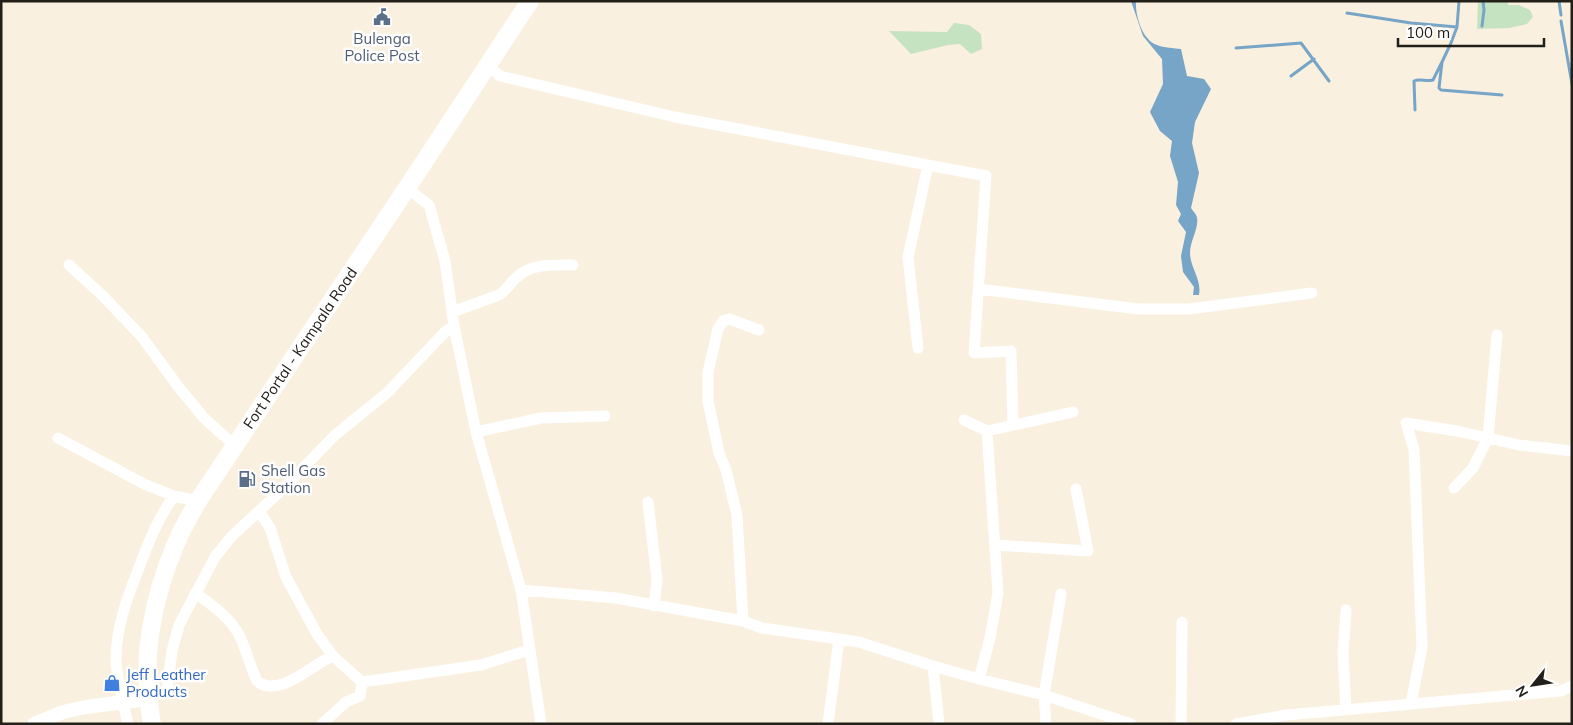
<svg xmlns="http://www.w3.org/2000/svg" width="1573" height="725" font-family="Mulish,sans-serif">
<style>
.green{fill:#c6e3c1}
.water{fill:#76a5c7}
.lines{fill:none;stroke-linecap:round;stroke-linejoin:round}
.stream{stroke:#76a5c7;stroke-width:3}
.minor{stroke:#fff;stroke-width:11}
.tertiary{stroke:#fff;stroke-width:14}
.primary{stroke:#fff;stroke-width:18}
.labels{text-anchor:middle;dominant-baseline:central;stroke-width:5;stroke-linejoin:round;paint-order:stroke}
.service-label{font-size:15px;fill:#4e5e75;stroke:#fefefe}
.street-label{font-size:15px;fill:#23201a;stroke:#fefefe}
.shop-label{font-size:15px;fill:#366cbe;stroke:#fefefe;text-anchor:start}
</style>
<rect width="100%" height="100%" fill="#f9f0df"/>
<path class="green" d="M 1478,1 L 1508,1 L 1508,5 L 1519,5 L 1530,10 L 1533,17 L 1527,24 L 1509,28 L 1477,29 Z
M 954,23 L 969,25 L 981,34 L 982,49 L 971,54 L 960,44 L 948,45 L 911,54 L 889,31 L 947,32 Z"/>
<path class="water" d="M 1131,1 L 1136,1 C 1135,15 1142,40 1157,45 C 1164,48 1174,48 1181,49 L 1187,76 L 1204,79 L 1211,89 L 1195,122 L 1192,143 L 1199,173 L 1191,208 C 1193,211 1197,215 1197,218 C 1199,228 1190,241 1190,253 C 1190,267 1202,280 1199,295 L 1193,295 L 1194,287 L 1183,272 L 1181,256 L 1186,232 L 1178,221 L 1181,214 L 1176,205 L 1178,182 L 1170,156 L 1172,141 L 1160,131 L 1150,112 L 1163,84 L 1162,59 L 1143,36 Z"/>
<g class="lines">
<path class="stream" d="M 1459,1 L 1457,27 L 1451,43 L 1442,62 L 1439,88 L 1441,90 L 1502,95
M 1559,1 L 1561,15
M 1347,13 L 1411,23 L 1457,27
M 1561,21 L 1572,84
M 1482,26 L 1484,10 L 1483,1
M 1236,48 L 1301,43 L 1329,81
M 1291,76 L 1314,59
M 1415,110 L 1414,81 C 1420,78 1426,82 1433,80 L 1442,62"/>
<path class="minor" d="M 487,65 L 500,76 L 675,117 L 986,176 L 974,353 L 1011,351 L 1013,425
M 407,188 L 429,205 L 445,261 L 454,326 L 476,432 L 521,590 L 541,724
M 69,265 L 102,295 L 142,337 L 177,385 L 204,418 L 235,446
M 979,289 L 1138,309 L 1189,309 L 1312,293
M 452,312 L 499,295 C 507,290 509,284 516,278 C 530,263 554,265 573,265
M 918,348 L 908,257 L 928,165
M 964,420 L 987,431 L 1073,412
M 476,432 L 541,418 L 605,416
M 58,438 L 144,484 L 174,496 L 198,501
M 1454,488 L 1473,468 L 1488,438 L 1497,335
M 648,502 L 657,580 L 654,606
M 259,511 L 270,528 L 286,577 L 317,634 L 333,656
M 995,545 L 1088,551 L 1076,489
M 521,590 L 616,598 L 743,621 L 762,628 L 859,642 L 933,666 L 979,679 L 1044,695 L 1131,724
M 195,593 C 212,605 231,618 240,637 C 247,651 250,667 257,681 C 279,699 312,664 333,656 L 362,682 L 481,665 L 529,650
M 1346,610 L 1343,654 L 1346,710
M 743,621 L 737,515 L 726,470 L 719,453 L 708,401 L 708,372 L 718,329 L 723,321 L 729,319 L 759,330
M 933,666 L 939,724
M 979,679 L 990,638 L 998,593 L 987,431
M 147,699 L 167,690 L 172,651 L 179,625 L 215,557 L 232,536 L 286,486 L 334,436 L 387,393 L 445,332 L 454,326
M 1411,704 L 1422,647 L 1414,449 L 1406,423 L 1457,431 L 1519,445 L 1572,451
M 128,724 C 123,703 117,681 116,660 C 116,627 127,598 139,568 C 148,542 158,518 174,496
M 322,724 L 346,702 L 360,696 L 362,682
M 828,724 L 839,639
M 1046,724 L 1044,695 L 1061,594
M 1181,724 L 1182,622
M 1236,724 L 1286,715 L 1561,691 L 1572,686"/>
<path class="tertiary" d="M 34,724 L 63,712 L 86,707 L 147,699"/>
<path class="primary" d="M 152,724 C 140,662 152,598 177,541 C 183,527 191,514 198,501 L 407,188 L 530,1"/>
</g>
<defs>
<g id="civic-bare" transform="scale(1.35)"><path d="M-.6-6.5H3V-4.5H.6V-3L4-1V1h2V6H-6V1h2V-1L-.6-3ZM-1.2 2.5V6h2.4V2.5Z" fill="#5c6f8a" stroke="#fefefe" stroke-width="2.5" paint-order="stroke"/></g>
<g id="fuel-bare" transform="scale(1.35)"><path d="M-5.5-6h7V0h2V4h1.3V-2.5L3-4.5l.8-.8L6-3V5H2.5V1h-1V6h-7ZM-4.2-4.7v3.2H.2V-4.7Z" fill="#5c6f8a" stroke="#fefefe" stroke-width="2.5" paint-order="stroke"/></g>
<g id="shop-bare" transform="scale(1.35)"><path d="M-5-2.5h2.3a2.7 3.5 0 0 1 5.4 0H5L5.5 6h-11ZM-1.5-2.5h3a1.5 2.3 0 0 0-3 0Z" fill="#3f7fe0" stroke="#fefefe" stroke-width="2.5" paint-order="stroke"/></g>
</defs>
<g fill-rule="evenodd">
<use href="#civic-bare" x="382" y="17"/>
<use href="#fuel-bare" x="247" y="479"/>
<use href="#shop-bare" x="112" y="683"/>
</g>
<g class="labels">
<g class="service-label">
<text x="382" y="38">Bulenga<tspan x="382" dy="17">Police Post</tspan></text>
<text x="261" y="470" text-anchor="start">Shell Gas<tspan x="261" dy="17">Station</tspan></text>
</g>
<g class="street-label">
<text transform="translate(300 348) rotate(-56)">Fort Portal - Kampala Road</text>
</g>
<g class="shop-label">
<text x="126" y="674">Jeff Leather<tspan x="126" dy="17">Products</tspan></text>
</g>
</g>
<rect width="1573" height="725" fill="none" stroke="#23201a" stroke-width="5"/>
<g transform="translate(1533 685) rotate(240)" stroke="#fefefe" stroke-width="4" paint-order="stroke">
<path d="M0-4L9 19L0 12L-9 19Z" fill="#23201a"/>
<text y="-8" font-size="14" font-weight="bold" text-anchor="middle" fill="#23201a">N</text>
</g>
<path d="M1398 38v8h146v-8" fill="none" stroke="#23201a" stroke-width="2.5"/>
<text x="1406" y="38" font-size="15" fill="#23201a" stroke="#fefefe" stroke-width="4" paint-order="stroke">100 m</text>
</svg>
